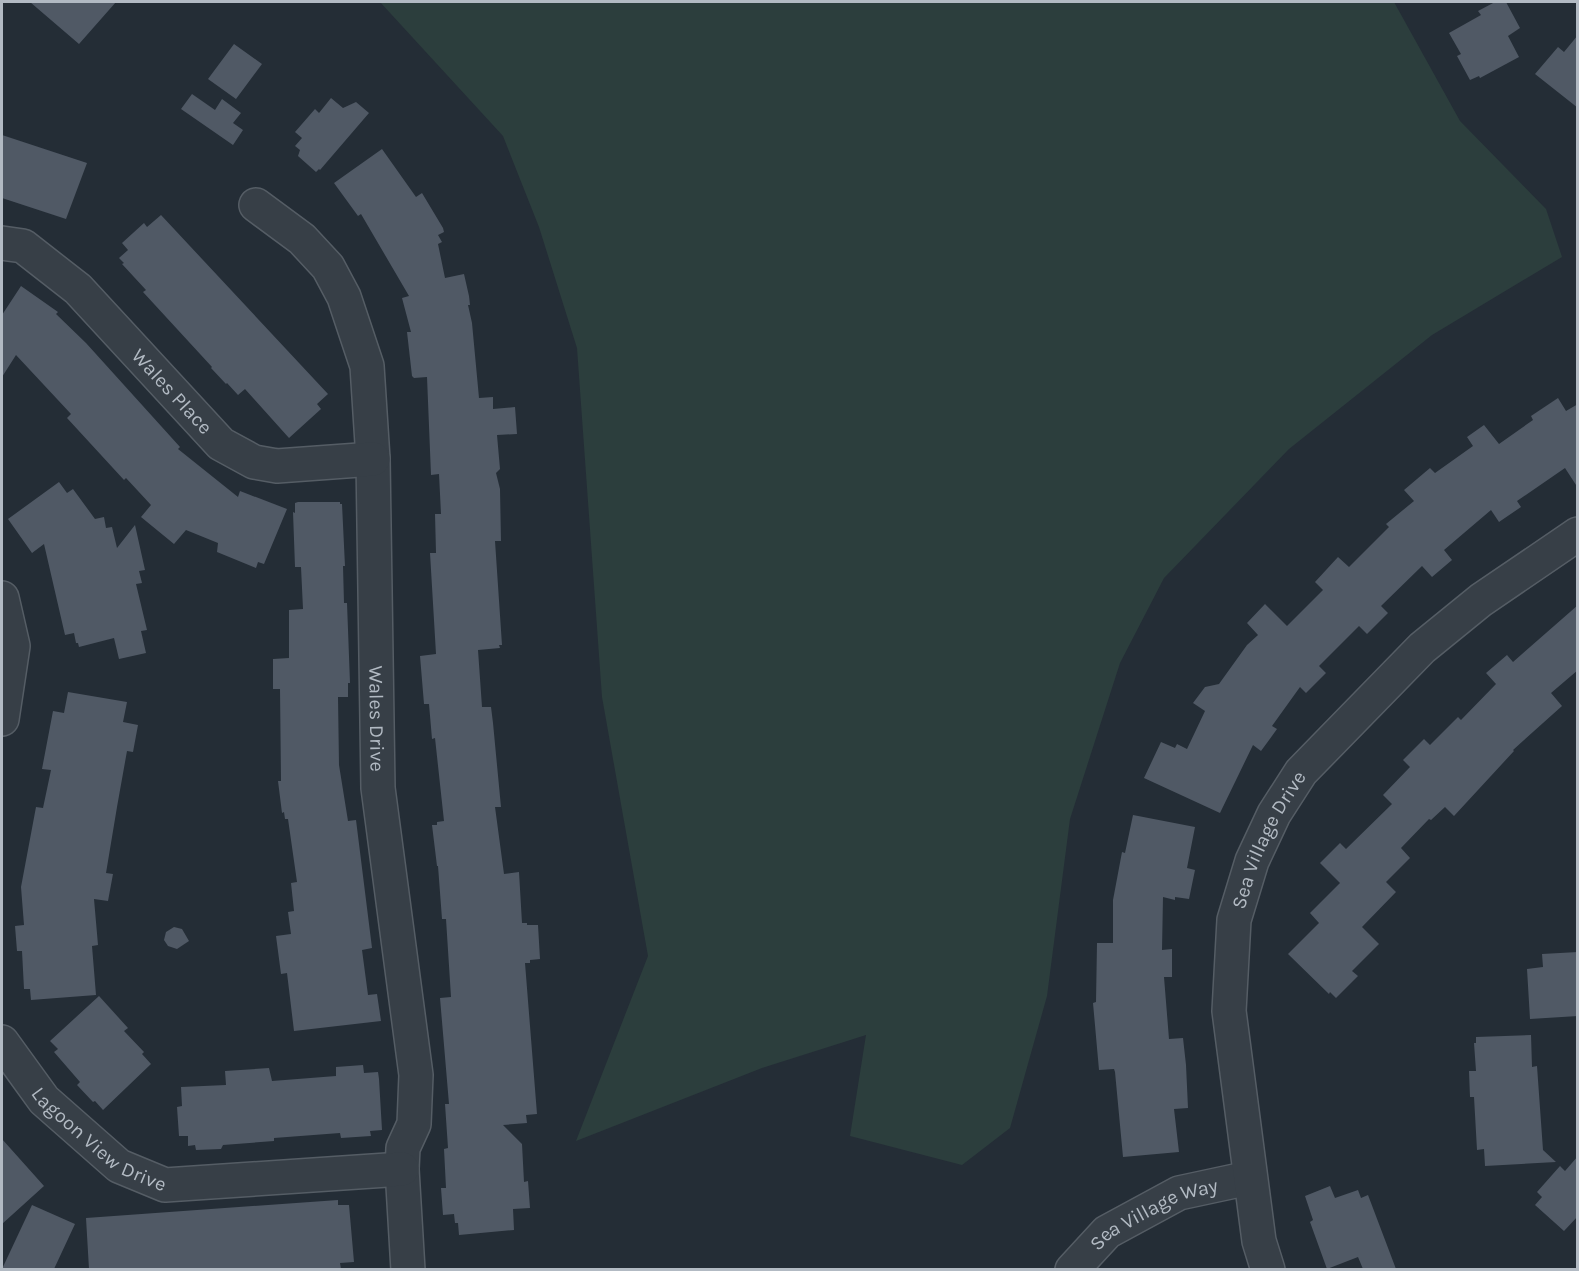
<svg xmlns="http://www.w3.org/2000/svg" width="1579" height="1271" font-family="Karla,sans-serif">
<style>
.green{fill:#2c3e3d}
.building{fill:#505965}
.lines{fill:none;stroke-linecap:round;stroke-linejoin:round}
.minor-casing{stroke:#555d65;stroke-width:36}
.minor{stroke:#373f47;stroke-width:33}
.labels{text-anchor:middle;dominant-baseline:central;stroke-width:6;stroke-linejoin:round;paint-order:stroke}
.street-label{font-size:20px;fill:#b2bac3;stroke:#1d242c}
</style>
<rect width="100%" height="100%" fill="#242d36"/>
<path class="green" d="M 380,2 L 1394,2 L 1460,121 L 1546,209 L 1562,257 L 1432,335 L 1289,449 L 1164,578 L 1120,663 L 1070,819 L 1047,996 L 1010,1128 L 962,1165 L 850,1136 L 866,1035 L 762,1068 L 576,1141 L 648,956 L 602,697 L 577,348 L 539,227 L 503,136 Z"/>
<path class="building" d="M 30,2 L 116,2 L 79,44 Z
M 1495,2 L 1506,2 L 1520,28 L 1508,36 L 1519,57 L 1480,78 L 1479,76 L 1470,80 L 1457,56 L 1461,54 L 1449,33 L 1481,15 L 1478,11 Z
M 1578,35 L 1578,108 L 1535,74 L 1558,47 L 1564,52 Z
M 234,44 L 262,64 L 236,99 L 208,79 Z
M 192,94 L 215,110 L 222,99 L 241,113 L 233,123 L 243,130 L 233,145 L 181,109 Z
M 331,98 L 343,108 L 356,102 L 369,113 L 320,170 L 319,169 L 316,172 L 298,156 L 300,150 L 295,146 L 302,138 L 295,132 L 315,109 L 319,113 Z
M 2,135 L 87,163 L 66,219 L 2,198 Z
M 382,149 L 416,197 L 422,193 L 443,228 L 444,232 L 438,235 L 442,242 L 438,244 L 445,278 L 464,274 L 469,296 L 470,305 L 468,305 L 472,323 L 479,398 L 493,397 L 493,409 L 515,407 L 517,434 L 497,435 L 500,469 L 496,473 L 500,489 L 501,541 L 495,541 L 502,645 L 499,645 L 500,648 L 478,650 L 482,707 L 491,707 L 493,723 L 501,807 L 495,807 L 504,874 L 519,872 L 522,923 L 527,923 L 527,925 L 538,925 L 540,959 L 530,960 L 530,963 L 525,963 L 537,1114 L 526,1115 L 527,1123 L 503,1125 L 522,1144 L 524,1182 L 528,1181 L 530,1208 L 513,1209 L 514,1230 L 459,1235 L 458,1223 L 455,1223 L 454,1214 L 443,1215 L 441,1188 L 446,1188 L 444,1149 L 448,1148 L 445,1104 L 449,1104 L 440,998 L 451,997 L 446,919 L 442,919 L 438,866 L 437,866 L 432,825 L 437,825 L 437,822 L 444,821 L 435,738 L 432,739 L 429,704 L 424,704 L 420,656 L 436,654 L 430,553 L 436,553 L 435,514 L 441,514 L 439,474 L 431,475 L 427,377 L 414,378 L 412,376 L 407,332 L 411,332 L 402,298 L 409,296 L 361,214 L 358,216 L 334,183 Z
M 161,215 L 328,394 L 317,404 L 321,409 L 289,438 L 245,389 L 238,395 L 227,383 L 226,384 L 211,368 L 212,367 L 143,292 L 146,290 L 122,264 L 124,263 L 119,258 L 128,250 L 122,243 L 144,223 L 147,227 Z
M 21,286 L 58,312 L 56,314 L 86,343 L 180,447 L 178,449 L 238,497 L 240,491 L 287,509 L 264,564 L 258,562 L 256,568 L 217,552 L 218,543 L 186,530 L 174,544 L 141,517 L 151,505 L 126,478 L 124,480 L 67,418 L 71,414 L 16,355 L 2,377 L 2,315 Z
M 1558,398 L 1566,411 L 1578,404 L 1578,488 L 1565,468 L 1517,501 L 1521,507 L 1499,522 L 1491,510 L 1444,550 L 1452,560 L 1432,577 L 1422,566 L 1381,606 L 1388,613 L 1367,634 L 1359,626 L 1319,666 L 1326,673 L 1306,693 L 1300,687 L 1272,726 L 1277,729 L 1261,751 L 1253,745 L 1220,813 L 1144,778 L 1161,742 L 1175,748 L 1177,744 L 1187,749 L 1205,711 L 1193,703 L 1205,687 L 1219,684 L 1247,645 L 1258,635 L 1247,623 L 1265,604 L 1287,626 L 1323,590 L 1315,582 L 1338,557 L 1349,567 L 1389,527 L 1386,524 L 1414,501 L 1404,490 L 1430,468 L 1435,473 L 1473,446 L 1467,437 L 1484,425 L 1499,444 L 1533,420 L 1531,416 Z
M 59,482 L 67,493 L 73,489 L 95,519 L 104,517 L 106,528 L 112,527 L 117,548 L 135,525 L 145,570 L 139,571 L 142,583 L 136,584 L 147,630 L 141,631 L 146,653 L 119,659 L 114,638 L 79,647 L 78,643 L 76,643 L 74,633 L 65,635 L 44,544 L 32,553 L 8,519 Z
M 298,502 L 340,502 L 340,504 L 342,504 L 345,566 L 343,566 L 344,603 L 347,603 L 350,683 L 348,683 L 348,697 L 338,697 L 339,765 L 348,821 L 356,820 L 372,948 L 362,950 L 368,995 L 377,994 L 381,1021 L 294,1031 L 287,973 L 281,974 L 276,936 L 291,934 L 288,912 L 294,911 L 291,883 L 297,882 L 288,819 L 285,819 L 284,812 L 282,813 L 278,781 L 281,781 L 280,689 L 273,689 L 273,659 L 289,658 L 289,610 L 303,609 L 301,567 L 295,567 L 293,512 L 295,513 L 295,503 Z
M 1578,605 L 1578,670 L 1551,693 L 1562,706 L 1513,750 L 1514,751 L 1454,816 L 1445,807 L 1431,820 L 1429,819 L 1401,848 L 1410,858 L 1386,882 L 1396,892 L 1362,927 L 1379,944 L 1352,971 L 1358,976 L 1336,998 L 1330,992 L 1329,994 L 1288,954 L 1319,923 L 1310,913 L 1340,883 L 1320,863 L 1340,843 L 1346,849 L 1392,804 L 1383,795 L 1410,767 L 1403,760 L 1424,739 L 1430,745 L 1458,717 L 1461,720 L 1496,684 L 1486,673 L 1507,655 L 1513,662 Z
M 68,692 L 127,702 L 123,722 L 138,725 L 133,752 L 127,751 L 117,807 L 106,873 L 113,874 L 108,901 L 94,899 L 98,945 L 92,946 L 96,995 L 31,1000 L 30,989 L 24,989 L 22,951 L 17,951 L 15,926 L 24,925 L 21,887 L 36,807 L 43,808 L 51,770 L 42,769 L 53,711 L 64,713 Z
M 1133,815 L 1195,827 L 1187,868 L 1195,870 L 1189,899 L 1175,897 L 1175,900 L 1163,897 L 1162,950 L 1172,949 L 1172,977 L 1164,977 L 1169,1039 L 1183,1038 L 1186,1065 L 1188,1108 L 1174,1109 L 1179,1152 L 1123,1157 L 1115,1072 L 1114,1069 L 1099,1070 L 1093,1003 L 1096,1002 L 1097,943 L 1113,943 L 1113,900 L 1122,852 L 1125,853 Z
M 174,927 L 182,929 L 189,941 L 177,949 L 168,946 L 164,940 L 166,932 Z
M 1578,952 L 1578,1016 L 1530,1019 L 1527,969 L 1543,967 L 1542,954 Z
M 99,996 L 128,1028 L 124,1031 L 144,1052 L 142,1054 L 151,1064 L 103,1110 L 95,1101 L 93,1102 L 77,1085 L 80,1082 L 54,1052 L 58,1049 L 50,1041 Z
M 1531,1035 L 1532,1067 L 1537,1066 L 1543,1150 L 1556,1162 L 1485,1166 L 1484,1149 L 1477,1150 L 1474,1097 L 1470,1097 L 1469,1071 L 1476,1071 L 1474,1043 L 1476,1043 L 1476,1037 Z
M 363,1065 L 364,1073 L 378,1072 L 379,1079 L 382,1130 L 370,1131 L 371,1136 L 341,1138 L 340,1133 L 274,1138 L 274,1141 L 223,1145 L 221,1149 L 196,1150 L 195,1145 L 188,1146 L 188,1136 L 179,1136 L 177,1107 L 182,1106 L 181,1087 L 226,1085 L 225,1071 L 269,1068 L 272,1081 L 336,1076 L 336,1067 Z
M 2,1139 L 44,1186 L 2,1224 Z
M 1578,1156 L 1578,1216 L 1564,1231 L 1535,1205 L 1542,1197 L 1537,1192 L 1560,1166 L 1565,1171 Z
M 1330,1186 L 1335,1198 L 1358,1190 L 1361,1198 L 1368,1195 L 1396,1269 L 1363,1269 L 1358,1257 L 1327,1269 L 1310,1222 L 1313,1220 L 1305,1196 Z
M 338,1200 L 338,1205 L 349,1205 L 354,1262 L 340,1263 L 341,1269 L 89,1269 L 86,1218 Z
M 32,1205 L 75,1224 L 54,1269 L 2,1269 Z"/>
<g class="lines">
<g class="minor-casing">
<g id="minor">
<path id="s1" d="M 256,205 L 302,239 L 328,267 L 344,297 L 367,366 L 373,459 L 378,788 L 416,1075 L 414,1124 L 403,1148 L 402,1169 L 408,1270"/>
<path id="s2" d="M 2,243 L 23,246 L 78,289 L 221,444 L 254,462 L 277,466 L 373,459"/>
<path d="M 2,598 L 13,646 L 2,719"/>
<path id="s3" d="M 2,1042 L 44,1100 L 119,1166 L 165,1185 L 402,1169"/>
<path id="s4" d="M 1072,1270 L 1107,1232 L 1179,1193 L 1249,1178"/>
<path id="s5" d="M 1268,1270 L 1259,1241 L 1229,1011 L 1234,920 L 1252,861 L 1274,814 L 1301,772 L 1422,648 L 1481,600 L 1578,534"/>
</g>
</g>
<use href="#minor" class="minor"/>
</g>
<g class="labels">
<g class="street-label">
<text stroke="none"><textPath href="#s2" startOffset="230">Wales Place</textPath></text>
<text stroke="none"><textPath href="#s1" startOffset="555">Wales Drive</textPath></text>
<text stroke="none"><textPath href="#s5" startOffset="441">Sea Village Drive</textPath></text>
<text stroke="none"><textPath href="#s3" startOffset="140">Lagoon View Drive</textPath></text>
<text stroke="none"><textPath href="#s4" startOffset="102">Sea Village Way</textPath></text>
</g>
</g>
<rect width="1579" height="1271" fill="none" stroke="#b2bac3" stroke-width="6"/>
</svg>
